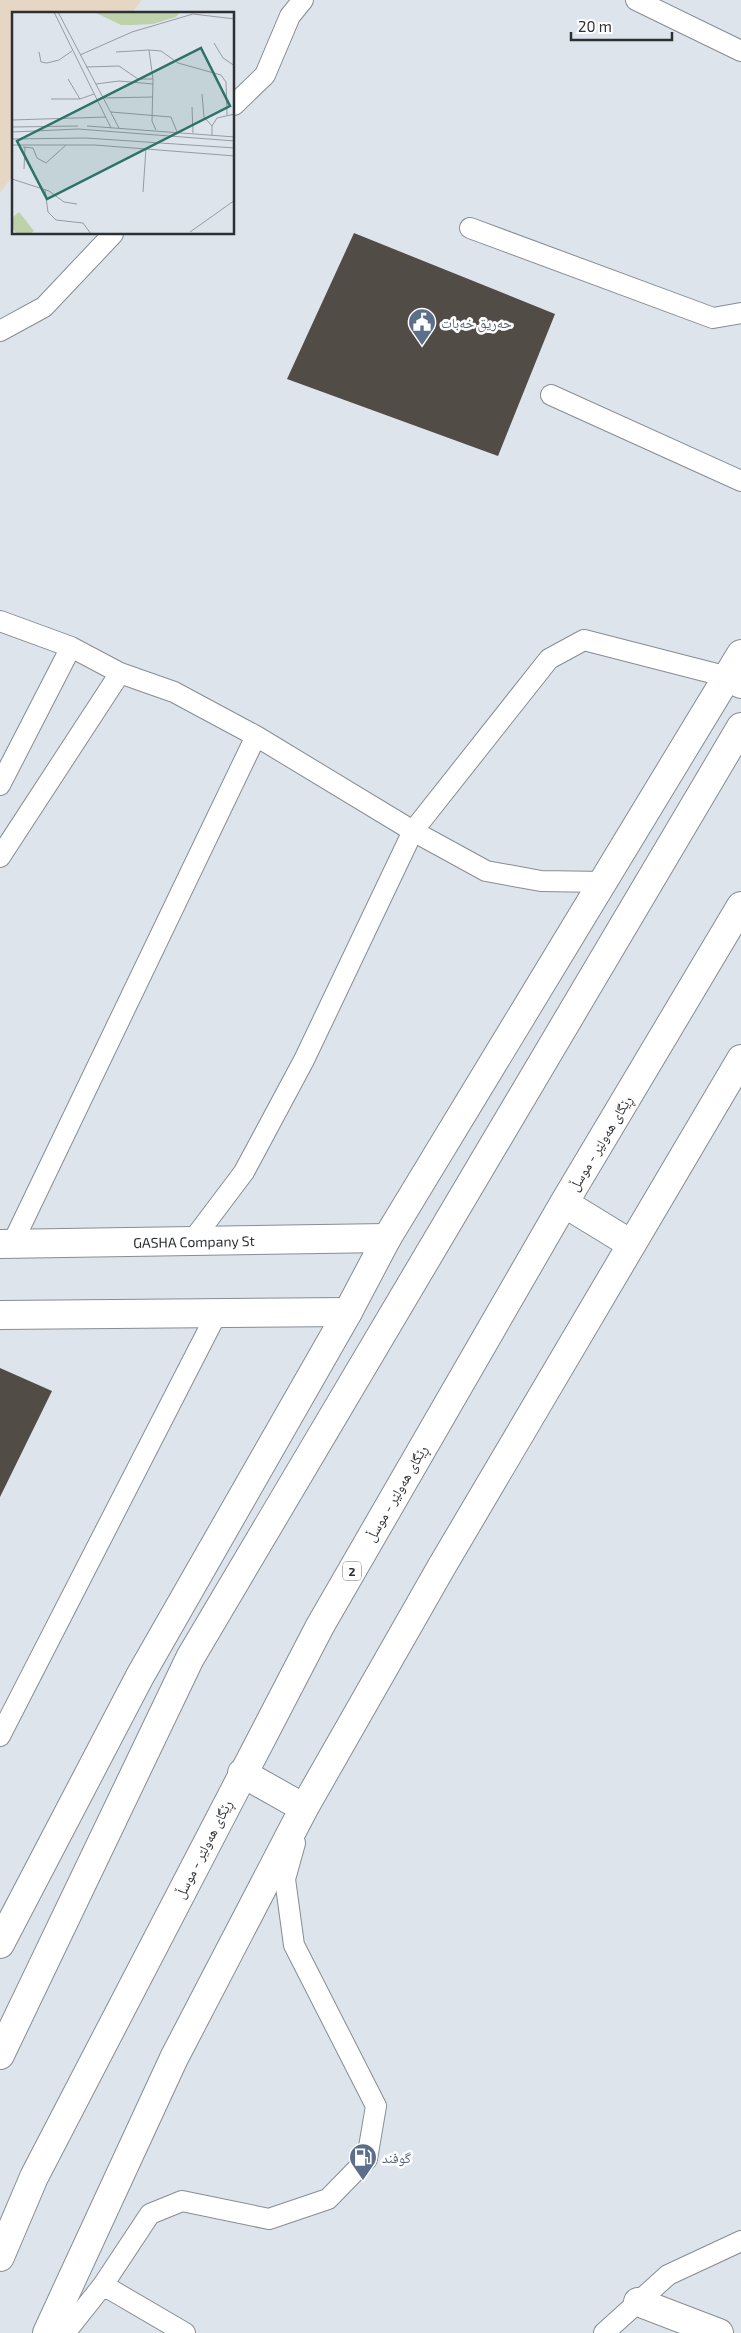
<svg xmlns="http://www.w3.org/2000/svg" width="741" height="2333" font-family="'Exo 2','Noto Naskh Arabic',sans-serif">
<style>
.industrial{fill:#e6d7c4}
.building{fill:#514c45}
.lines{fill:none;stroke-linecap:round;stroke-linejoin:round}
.lane-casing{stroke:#868d94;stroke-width:22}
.street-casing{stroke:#868d94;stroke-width:30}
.secondary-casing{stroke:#868d94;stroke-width:30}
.highway-casing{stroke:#868d94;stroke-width:30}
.lane{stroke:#fff;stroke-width:20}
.street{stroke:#fff;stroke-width:28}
.secondary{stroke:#fff;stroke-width:28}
.highway{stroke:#fff;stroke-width:28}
.labels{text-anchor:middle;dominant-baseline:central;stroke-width:5;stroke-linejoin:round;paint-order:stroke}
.shield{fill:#fff;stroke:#6c6e70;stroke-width:1}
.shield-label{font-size:12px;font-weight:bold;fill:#2d3033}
.service-label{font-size:14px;fill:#4e5e75;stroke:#fff;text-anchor:start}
.street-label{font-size:14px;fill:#2d3033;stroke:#fff}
.inset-road{fill:none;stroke:#979ca2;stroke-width:1}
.view{fill:#2c7268;fill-opacity:0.15;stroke:#2c7268;stroke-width:2.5}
.inset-edge{fill:none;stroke:#2d3033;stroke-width:2.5}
</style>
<rect width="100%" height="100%" fill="#dde4ec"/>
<path class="industrial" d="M 0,0 L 142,0 L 131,14 L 14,14 L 14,174 L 0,193 Z"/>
<path class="building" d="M 354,233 L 555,314 L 498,456 L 287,379 Z
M 0,1368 L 52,1391 L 0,1497 Z"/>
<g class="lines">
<g class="lane-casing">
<path id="lane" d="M 636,0 L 741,51
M 234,105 L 265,75 L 290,16 L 303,0
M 470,228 L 713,318 L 741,313
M 0,331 L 44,307 L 113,234
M 551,395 L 741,481
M 0,621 L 71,647
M 0,785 L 71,647 L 120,673 L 174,692 L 256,736 L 413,831 L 486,871 L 541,881 L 603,882
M 0,857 L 120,673
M 192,1241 L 244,1172 L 304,1060 L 413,831 L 549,659 L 584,640 L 728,677
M 12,1244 L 256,736
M 0,1736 L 217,1313
M 103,2285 L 185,2333
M 65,2333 L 103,2285 L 150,2214 L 182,2201 L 269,2219 L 328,2199 L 367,2159 L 376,2106 L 294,1945 L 285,1879 L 295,1843
M 604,2333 L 668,2275 L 741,2241"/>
</g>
<g class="street-casing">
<path id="street" d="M 638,2302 L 719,2333
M 47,2333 L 174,2058 L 304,1808 L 442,1566 L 741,1059"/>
</g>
<g class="secondary-casing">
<g id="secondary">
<path id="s1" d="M 0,1244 L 387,1238"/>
<path d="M 0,1315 L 348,1312"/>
<path d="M 0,1944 L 140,1676 L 348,1312 L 387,1238 L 741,654"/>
</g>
</g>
<g class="highway-casing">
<path id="highway" d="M 728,677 L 741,684
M 564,1203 L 631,1244
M 242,1773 L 304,1808
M 0,2055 L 190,1658 L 741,727
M 0,2257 L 34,2177 L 320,1626 L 564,1203 L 741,906"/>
</g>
<use href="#lane" class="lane"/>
<use href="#street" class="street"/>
<use href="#secondary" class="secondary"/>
<use href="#highway" class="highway"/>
</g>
<defs>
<g id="civic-pin" transform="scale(1.4375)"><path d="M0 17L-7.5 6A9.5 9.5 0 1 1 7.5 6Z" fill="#5c6f8a" stroke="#fff"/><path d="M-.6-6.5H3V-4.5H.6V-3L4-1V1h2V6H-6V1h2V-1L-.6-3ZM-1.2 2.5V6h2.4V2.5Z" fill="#fff"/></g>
<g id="fuel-pin" transform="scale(1.4375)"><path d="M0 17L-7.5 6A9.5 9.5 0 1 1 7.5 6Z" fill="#5c6f8a" stroke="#fff"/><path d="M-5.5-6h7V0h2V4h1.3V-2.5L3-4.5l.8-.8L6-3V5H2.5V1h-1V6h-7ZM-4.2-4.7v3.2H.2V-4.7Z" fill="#fff"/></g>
</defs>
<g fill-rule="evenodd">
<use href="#civic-pin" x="422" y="322"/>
<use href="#fuel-pin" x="363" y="2157"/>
</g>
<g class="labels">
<rect class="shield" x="343" y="1561.5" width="18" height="19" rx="4"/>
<g class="shield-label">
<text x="352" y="1571">2</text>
</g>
<g class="service-label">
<text x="441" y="322">حەریق خەبات</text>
<text x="382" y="2157">گوفند</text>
</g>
<g class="street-label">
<text transform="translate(600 1143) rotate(-59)">ڕێگای هەولێر - موسڵ</text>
<text stroke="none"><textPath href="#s1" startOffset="194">GASHA Company St</textPath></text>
<text transform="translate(396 1493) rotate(-60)">ڕێگای هەولێر - موسڵ</text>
<text transform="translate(203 1849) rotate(-63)">ڕێگای هەولێر - موسڵ</text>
</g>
</g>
<g transform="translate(12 12)">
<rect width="222" height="222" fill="#dde4ec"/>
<path d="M 82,0 L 168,0 L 164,5 L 141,12 L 120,13 L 109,13 ZM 7,200 L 22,219 L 18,222 L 5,222 L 0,216 L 0,206 Z" fill="#bdd1ab"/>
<path class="inset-road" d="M 42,0 L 99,116M 46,0 L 107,116M 202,31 L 211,46 L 223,54M 137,38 L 149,39 L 166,51 L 209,63 L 214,70 L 215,103M 27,40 L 29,50 L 35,51 L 47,48 L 60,39M 104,40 L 137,38 L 141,67M 68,43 L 120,20 L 181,2 L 223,7M 74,55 L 107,54 L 126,67 L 141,67 L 140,109 L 144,118M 56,67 L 68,87 L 82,82M 84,72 L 107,69 L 141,72M 190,82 L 192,105 L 200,114M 91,86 L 141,85M 39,87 L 68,87M 180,95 L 181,121M 99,100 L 159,105 L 165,120M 0,108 L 94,105M 75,114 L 223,125M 0,115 L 66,114M 0,120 L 66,117 L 223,129M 200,123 L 200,114 L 205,106 L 223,102M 0,127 L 74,126 L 223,136M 0,133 L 83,133 L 223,144M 11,135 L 21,136 L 25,146 L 34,151 L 54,133M 12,157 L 13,135M 0,167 L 37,179 L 52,190 L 65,192M 33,178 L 36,200 L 44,208 L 71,211 L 79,222M 131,180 L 134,136M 178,220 L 223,188"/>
<path class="view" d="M 189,36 L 218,94 L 35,187 L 5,129 Z"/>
<rect width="222" height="222" class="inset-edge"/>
</g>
<path d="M571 32v8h101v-8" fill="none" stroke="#2d3033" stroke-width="2.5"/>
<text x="578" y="32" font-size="15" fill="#2d3033" stroke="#ffffff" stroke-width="4" paint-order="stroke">20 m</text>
</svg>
